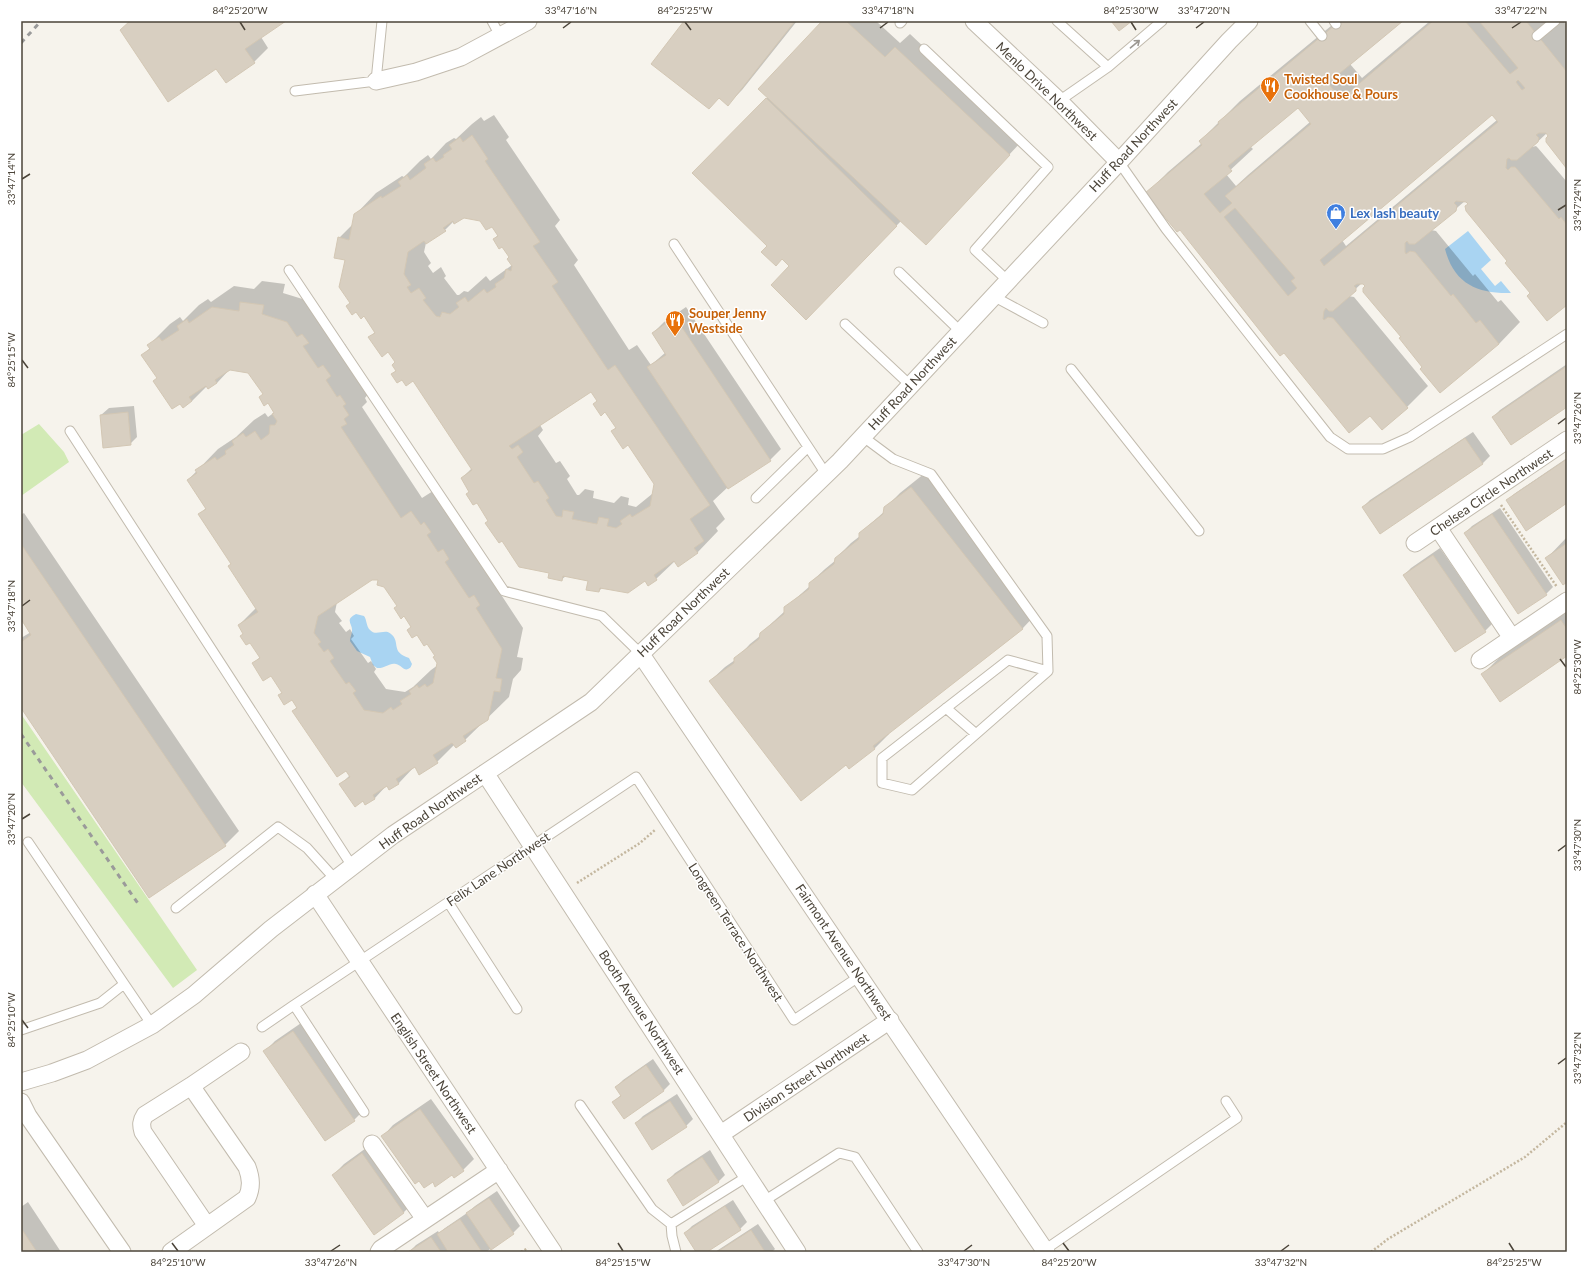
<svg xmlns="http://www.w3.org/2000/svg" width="1588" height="1273" font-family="Lato,sans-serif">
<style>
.green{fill:#d2eab5}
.water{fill:#a9d4f2}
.shadow{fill:#0003;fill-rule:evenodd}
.building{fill:#d8cfc1;stroke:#d3c7b4;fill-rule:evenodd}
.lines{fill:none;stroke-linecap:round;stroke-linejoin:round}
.lane-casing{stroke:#c2bbae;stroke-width:11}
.street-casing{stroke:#c2bbae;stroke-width:19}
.path{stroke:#c4b79f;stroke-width:2.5;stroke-dasharray:2 2;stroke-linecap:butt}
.lane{stroke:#fff;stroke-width:9}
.street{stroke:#fff;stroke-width:17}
.rail{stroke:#9a9a9a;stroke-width:3;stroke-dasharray:5 5;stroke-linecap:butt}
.oneway{stroke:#9c9892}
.ticks{fill:none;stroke:#4b4439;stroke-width:1.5}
.labels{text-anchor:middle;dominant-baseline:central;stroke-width:3;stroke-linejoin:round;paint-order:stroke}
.food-label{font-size:13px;font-weight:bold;fill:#c56008;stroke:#fff;text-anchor:start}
.street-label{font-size:13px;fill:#4b4439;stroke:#fff}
.shop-label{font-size:13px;font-weight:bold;fill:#366cbe;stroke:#fff;text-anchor:start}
.neatline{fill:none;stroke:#4b4439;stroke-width:1.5}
.ticks-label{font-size:10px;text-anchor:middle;fill:#4b4439}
</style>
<rect width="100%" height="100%" fill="#f6f3ec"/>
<path class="green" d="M 39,424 L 64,452 L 69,462 L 21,496 L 21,435 Z
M 21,714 L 197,970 L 173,988 L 21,782 Z"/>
<path class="water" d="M 1468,231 L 1491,260 L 1481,269 L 1495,286 L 1501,281 L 1511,293 C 1478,294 1454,284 1445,249 Z
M 356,614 L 364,616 C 367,620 366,626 370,630 C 376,637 385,628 391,634 C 401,642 390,652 409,658 L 412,664 C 411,666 411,668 408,669 C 404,671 401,665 396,664 C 390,662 384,669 377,668 L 373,665 L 370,657 L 357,651 L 350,641 C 350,637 352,634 352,631 C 353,624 344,620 356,614 Z"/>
<path class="shadow" d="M 130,21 L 284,21 L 261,37 L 268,48 L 254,62 L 216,67 Z
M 685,21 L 797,21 L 742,90 L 728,104 Z
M 823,21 L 876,21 L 900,43 L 910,34 L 1023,140 L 940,229 L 901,221 L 820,304 L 790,266 L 694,173 L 768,97 Z
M 1337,21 L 1402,21 L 1350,64 L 1362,78 L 1430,21 L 1563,21 L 1567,25 L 1567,167 L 1547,133 L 1532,147 L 1536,146 L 1538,148 L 1567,182 L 1567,304 L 1531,293 L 1469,204 L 1465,201 L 1431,230 L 1436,231 L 1473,276 L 1475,274 L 1498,302 L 1501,300 L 1520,322 L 1499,344 L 1423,367 L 1366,286 L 1362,283 L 1348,296 L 1354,297 L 1428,386 L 1407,407 L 1370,414 L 1284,352 L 1180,229 L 1147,193 L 1168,172 L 1202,143 L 1200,141 L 1240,101 ZM 1298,107 L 1310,122 L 1248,175 L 1236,186 L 1226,174 L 1253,149 L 1250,146 ZM 1492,114 L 1497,120 L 1346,246 L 1342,240 Z
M 494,115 L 509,137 L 506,140 L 560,220 L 555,226 L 578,260 L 574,265 L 629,350 L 637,345 L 651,365 L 666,352 L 653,333 L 664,322 L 686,307 L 781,449 L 770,460 L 728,487 L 713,501 L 725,519 L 716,528 L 718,531 L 697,553 L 675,561 L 656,579 L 645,580 L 603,587 L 599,591 L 589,580 L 566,576 L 561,580 L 550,572 L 489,520 L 462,478 L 472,468 L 414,379 L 402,378 L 392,374 L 397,370 L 396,362 L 388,351 L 369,338 L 375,332 L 364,315 L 351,302 L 346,259 L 339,238 L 353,224 L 355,215 L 376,193 L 402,176 L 404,177 L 420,161 L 428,155 L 431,159 L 446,143 L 454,138 L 456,139 L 472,124 L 481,117 L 484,121 ZM 464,217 L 481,220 L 492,226 L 498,235 L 494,239 L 502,245 L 510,257 L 512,265 L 490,281 L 486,276 L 468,292 L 464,291 L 459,295 L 457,295 L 444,278 L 446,276 L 441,267 L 433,273 L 428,266 L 431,263 L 424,252 L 426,243 L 445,230 L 454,221 ZM 591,390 L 598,400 L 594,404 L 606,411 L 617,427 L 612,431 L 628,444 L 655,484 L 653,495 L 652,494 L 636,507 L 628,505 L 629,498 L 621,496 L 614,503 L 593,498 L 594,491 L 585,489 L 579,495 L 577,495 L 567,479 L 570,476 L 560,461 L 556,463 L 538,436 L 543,430 L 540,425 Z
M 262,281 L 285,284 L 283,293 L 309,301 L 319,317 L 324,313 L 329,321 L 325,325 L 340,348 L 345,344 L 351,354 L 347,359 L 369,393 L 365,398 L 367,402 L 362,407 L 422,498 L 433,491 L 523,628 L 517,657 L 523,658 L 521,670 L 513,679 L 509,697 L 465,740 L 455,744 L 437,762 L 415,766 L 399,783 L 390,789 L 387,785 L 375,798 L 366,804 L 363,800 L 341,784 L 350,775 L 293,711 L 297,707 L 292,698 L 279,696 L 283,692 L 271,674 L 253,664 L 260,657 L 239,625 L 256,608 L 232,564 L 199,515 L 206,508 L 188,480 L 218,449 L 236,437 L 254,420 L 265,413 L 268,417 L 275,412 L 249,372 L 230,369 L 217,383 L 207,386 L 192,401 L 158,378 L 143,355 L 151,347 L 149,345 L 170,324 L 180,317 L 183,321 L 199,305 L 208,299 L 211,302 L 234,286 L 254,289 ZM 372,578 L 379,579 L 412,626 L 427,642 L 436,656 L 438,665 L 431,670 L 413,687 L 405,692 L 386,689 L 374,672 L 376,669 L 371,661 L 368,663 L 351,639 L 354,636 L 350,629 L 346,632 L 339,623 L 342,621 L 335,612 L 337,602 Z
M 1567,364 L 1567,406 L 1493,417 L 1500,410 Z
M 134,406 L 137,437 L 130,444 L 101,415 L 109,408 Z
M 1473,432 L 1490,456 L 1483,463 L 1380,533 L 1363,507 L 1370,500 Z
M 1567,458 L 1567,502 L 1507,501 L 1514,494 Z
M 925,473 L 1037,613 L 1023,628 L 888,733 L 889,734 L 875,748 L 849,768 L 846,764 L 710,681 L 725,667 L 735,660 L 750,644 L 760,636 L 761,633 L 785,611 L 785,608 L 810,586 L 810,583 L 825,569 L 836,560 L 836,558 L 851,543 L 860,536 L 860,533 L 885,511 L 885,508 L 900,493 Z
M 1500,508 L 1553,587 L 1546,594 L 1465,533 L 1472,526 Z
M 24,513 L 239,831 L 225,845 L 21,706 L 21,638 L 31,632 L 21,617 L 21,515 Z
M 1567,537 L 1567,581 L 1547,558 Z
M 1440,548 L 1492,624 L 1485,631 L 1404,575 L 1411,568 Z
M 1567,610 L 1567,655 L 1483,674 L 1504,653 Z
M 304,1021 L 365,1109 L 354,1120 L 265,1051 L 275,1041 Z
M 653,1059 L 670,1084 L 663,1091 L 613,1102 L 621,1095 L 616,1087 L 623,1080 Z
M 677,1094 L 693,1119 L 686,1126 L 636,1123 L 643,1116 Z
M 431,1099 L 474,1159 L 463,1170 L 433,1181 L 383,1136 L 393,1125 Z
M 373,1143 L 414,1202 L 403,1213 L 333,1175 L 344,1164 Z
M 710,1150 L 725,1175 L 718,1182 L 668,1180 L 675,1173 Z
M 497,1191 L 520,1226 L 513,1233 L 486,1252 L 409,1252 L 416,1245 L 438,1231 L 439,1233 L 445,1228 L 467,1213 L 475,1206 Z
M 733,1200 L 747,1222 L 740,1229 L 705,1252 L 698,1252 L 685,1233 L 692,1226 Z
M 28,1202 L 61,1252 L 21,1252 L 21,1207 Z
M 758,1224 L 775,1249 L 772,1252 L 715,1252 Z"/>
<path class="building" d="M 130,21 L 286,21 L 245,49 L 255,63 L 226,83 L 216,69 L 168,102 L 120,30 Z
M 684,21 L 795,21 L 728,106 L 719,98 L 709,109 L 651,64 Z
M 822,21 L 846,21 L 885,57 L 895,47 L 1010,155 L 926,245 L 758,89 Z
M 1111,21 L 1132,21 L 1119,31 Z
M 1340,21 L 1403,21 L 1328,83 L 1341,99 L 1433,21 L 1465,21 L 1510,74 L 1518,68 L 1479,21 L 1526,21 L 1567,72 L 1567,169 L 1546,142 L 1546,138 L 1548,136 L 1546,133 L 1539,133 L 1536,135 L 1539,138 L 1538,142 L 1517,160 L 1511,160 L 1509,158 L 1507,159 L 1506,168 L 1508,170 L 1511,167 L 1515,167 L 1517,169 L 1559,219 L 1561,217 L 1567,225 L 1567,305 L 1547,321 L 1527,296 L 1530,293 L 1505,263 L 1507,261 L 1466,211 L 1465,206 L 1468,204 L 1466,202 L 1456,201 L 1454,203 L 1457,206 L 1456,211 L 1415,244 L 1409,244 L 1407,241 L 1405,243 L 1405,252 L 1406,254 L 1410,251 L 1415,252 L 1451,296 L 1453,294 L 1476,323 L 1480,320 L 1499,344 L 1440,393 L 1420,369 L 1422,367 L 1399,338 L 1401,337 L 1363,292 L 1363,288 L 1365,286 L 1363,284 L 1357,284 L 1354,286 L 1356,288 L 1356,291 L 1333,311 L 1329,311 L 1326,308 L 1324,311 L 1323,319 L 1324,320 L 1328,317 L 1333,318 L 1408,408 L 1382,430 L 1370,416 L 1349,433 L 1284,353 L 1280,356 L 1180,230 L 1177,232 L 1145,193 L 1202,145 L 1199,141 L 1219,124 L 1218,122 ZM 1518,80 L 1525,88 L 1522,90 L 1516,82 ZM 1298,108 L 1311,124 L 1225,196 L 1232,203 L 1220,213 L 1204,194 L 1232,171 L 1228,166 ZM 1492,115 L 1498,122 L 1324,266 L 1320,260 ZM 1235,208 L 1295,278 L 1291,281 L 1297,288 L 1288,296 L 1224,217 Z
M 766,98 L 897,226 L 806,320 L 771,285 L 789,266 L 782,259 L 776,266 L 761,252 L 767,246 L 692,173 Z
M 472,135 L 488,159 L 485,161 L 540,242 L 533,246 L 558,282 L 552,286 L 608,370 L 615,365 L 710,505 L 690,519 L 704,541 L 694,548 L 698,553 L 678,567 L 674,561 L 654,575 L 657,580 L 648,586 L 645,581 L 628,593 L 600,588 L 599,592 L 586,590 L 588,581 L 563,576 L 562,581 L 548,578 L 549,573 L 519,567 L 502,541 L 499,543 L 485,523 L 488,521 L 477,503 L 473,505 L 466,494 L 469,492 L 461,478 L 472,470 L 413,381 L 406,386 L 402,380 L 397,383 L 391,374 L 396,371 L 392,365 L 395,362 L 388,352 L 382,357 L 368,337 L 375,333 L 364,316 L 361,319 L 356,312 L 352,315 L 346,306 L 350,303 L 339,287 L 345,260 L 334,258 L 338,237 L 349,240 L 354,214 L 381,196 L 382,198 L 401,186 L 398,182 L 407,175 L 410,180 L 426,168 L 424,164 L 433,158 L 436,162 L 444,157 L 443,155 L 452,149 L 449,145 L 460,137 L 463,142 ZM 464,218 L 480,221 L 486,230 L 492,227 L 498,236 L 493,239 L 499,249 L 502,247 L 509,257 L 507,259 L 512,266 L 511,271 L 506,269 L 504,278 L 495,284 L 496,287 L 487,293 L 484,289 L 468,302 L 465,297 L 456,303 L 459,307 L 450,314 L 442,312 L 440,317 L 436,316 L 423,300 L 426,298 L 419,288 L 411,293 L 407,287 L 411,285 L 404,274 L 408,252 L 424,241 L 426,244 L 446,231 L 443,228 L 453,221 L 454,224 ZM 591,392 L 597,401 L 593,404 L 601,416 L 605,412 L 616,428 L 611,431 L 623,449 L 628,445 L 654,484 L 650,506 L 632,517 L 630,514 L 620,521 L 622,524 L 616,528 L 607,526 L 609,519 L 599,517 L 597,524 L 572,519 L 574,512 L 563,510 L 562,517 L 556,516 L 546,500 L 549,498 L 538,481 L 534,483 L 517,457 L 523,452 L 518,445 L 512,449 L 509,446 Z
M 240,302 L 264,305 L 262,314 L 287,322 L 297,337 L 302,334 L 309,343 L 303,346 L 318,368 L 323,365 L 331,376 L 326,380 L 337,397 L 340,395 L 346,404 L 343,406 L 349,415 L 344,419 L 347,424 L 341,427 L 401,518 L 411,511 L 421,525 L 424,522 L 431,532 L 427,535 L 438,552 L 443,549 L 449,559 L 445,562 L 469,598 L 474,595 L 480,605 L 476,608 L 502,649 L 496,678 L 502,679 L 500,692 L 494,691 L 488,720 L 463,736 L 466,741 L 456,748 L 452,743 L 433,755 L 438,763 L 419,775 L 415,767 L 396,779 L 399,784 L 389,790 L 387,786 L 373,795 L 375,799 L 365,805 L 363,801 L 355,807 L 339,784 L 350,777 L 346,771 L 337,777 L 292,711 L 297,708 L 292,700 L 284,705 L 278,695 L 282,693 L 271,676 L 263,681 L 252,663 L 260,658 L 250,643 L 246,645 L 240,636 L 243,634 L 238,625 L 258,612 L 228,566 L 231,564 L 198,514 L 206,509 L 187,480 L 197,473 L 195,470 L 215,457 L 217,460 L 226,454 L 225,451 L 234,445 L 232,441 L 243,433 L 246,437 L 255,431 L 261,440 L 269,434 L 270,425 L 275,425 L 277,421 L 272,414 L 274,413 L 268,403 L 264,406 L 259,397 L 263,394 L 248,373 L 230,370 L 215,380 L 217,383 L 208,389 L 206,386 L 189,397 L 192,401 L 183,408 L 180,404 L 172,409 L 153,381 L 157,378 L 141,355 L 150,349 L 147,345 L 159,337 L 162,341 L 179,330 L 177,326 L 187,319 L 189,323 L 212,307 L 239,311 ZM 372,580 L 378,580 L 377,585 L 384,587 L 397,606 L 394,608 L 401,619 L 404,616 L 411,627 L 407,630 L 412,638 L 417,635 L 424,646 L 427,644 L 435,656 L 433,657 L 437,663 L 433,683 L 427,687 L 425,684 L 419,688 L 417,685 L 409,691 L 411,694 L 400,701 L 402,704 L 393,710 L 391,707 L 383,713 L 364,710 L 353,693 L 356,691 L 349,682 L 346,684 L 330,661 L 334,658 L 328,649 L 324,652 L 318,644 L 321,642 L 314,633 L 318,616 Z
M 675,317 L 771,461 L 728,489 L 647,367 L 666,355 L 652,333 Z
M 1567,366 L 1567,407 L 1511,445 L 1492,417 Z
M 128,412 L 131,445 L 103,448 L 100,415 Z
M 1465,438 L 1483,464 L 1380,534 L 1362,507 Z
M 1567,459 L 1567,503 L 1526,531 L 1506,500 Z
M 911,487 L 1023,629 L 873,746 L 875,749 L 849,769 L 846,765 L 801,801 L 709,681 L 734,663 L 734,658 L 759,639 L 760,633 L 784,614 L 784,607 L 809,589 L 809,583 L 834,564 L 835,558 L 859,539 L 859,533 L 883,514 L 884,507 Z
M 1492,514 L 1547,595 L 1518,614 L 1464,533 Z
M 1567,543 L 1567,582 L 1563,585 L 1545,558 Z
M 21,544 L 226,846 L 149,898 L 21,708 L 21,642 L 31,635 L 21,619 Z
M 1433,555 L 1486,632 L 1455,652 L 1403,575 Z
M 1561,620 L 1567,629 L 1567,656 L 1500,702 L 1481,674 Z
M 293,1031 L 355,1121 L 325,1141 L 263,1051 Z
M 646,1065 L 664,1091 L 624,1119 L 612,1102 L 621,1096 L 615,1087 Z
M 670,1101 L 687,1127 L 652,1150 L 635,1123 Z
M 420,1109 L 464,1171 L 454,1178 L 452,1175 L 435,1187 L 433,1182 L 424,1188 L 419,1181 L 415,1184 L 381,1136 Z
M 362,1153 L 404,1213 L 374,1235 L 332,1175 Z
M 702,1157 L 719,1182 L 683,1206 L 667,1180 Z
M 489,1198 L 514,1234 L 491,1250 L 466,1213 Z
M 725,1206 L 741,1230 L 707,1252 L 696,1252 L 684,1233 Z
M 460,1219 L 482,1252 L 448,1252 L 437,1234 Z
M 21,1228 L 37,1252 L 21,1252 Z
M 751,1230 L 765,1252 L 717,1252 Z
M 431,1237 L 441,1252 L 408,1252 Z"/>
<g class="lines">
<g class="lane-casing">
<path id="lane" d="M 492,21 L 500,36
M 1057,21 L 1108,67
M 1310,21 L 1322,36
M 1334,21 L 1336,24
M 900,23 L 902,21
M 1537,36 L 1555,21
M 924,49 L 1048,167 L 975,250 L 1007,280
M 295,91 L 376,81 L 382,21
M 1059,101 L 1108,67 L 1162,21
M 1119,162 L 1166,229 L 1330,437 L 1348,449 L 1383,449 L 1410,437 L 1567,334
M 674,244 L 826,474
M 289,270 L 504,591 L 602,616 L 640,653
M 899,272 L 960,331
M 993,296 L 1043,323
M 845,324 L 910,385
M 1071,369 L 1199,531
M 70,431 L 352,866
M 862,436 L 893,459 L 931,474 L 1047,636 L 1048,671 L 912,790 L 882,783 L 882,758 L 1008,660 L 1048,671
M 756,498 L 808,447
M 946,708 L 976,734
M 28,842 L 152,1025
M 448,902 L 517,1009
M 176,908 L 278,827 L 307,848 L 335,879
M 262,1027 L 294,1005
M 21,1030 L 100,1003 L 124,984
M 580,1105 L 652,1209 L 671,1224
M 364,1112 L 294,1005 L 636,777 L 794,1020 L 860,976
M 764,1201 L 839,1153 L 855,1157 L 918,1252
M 1043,1251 L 1237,1118 L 1226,1101
M 676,1252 L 672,1236 L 671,1224 L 748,1176"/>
</g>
<g class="street-casing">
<path id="street" d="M 974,21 L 1059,101 L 1119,162
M 376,81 L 416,72 L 461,57 L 528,21
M 1438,528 L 1512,638
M 1415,543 L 1567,440
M 640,653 L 1046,1252
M 1480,660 L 1567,601
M 485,773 L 797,1252
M 315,894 L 553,1252
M 21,1082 L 52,1073 L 87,1060 L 152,1025 L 194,995 L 271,929 L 393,835 L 591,702 L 840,461 L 1119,162 L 1229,41 L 1249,21
M 21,1102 L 28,1116 L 122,1252
M 721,1134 L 890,1020
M 372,1144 L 425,1219
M 207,1226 L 143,1132 C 141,1125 141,1121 145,1115 L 191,1086 L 241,1052
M 171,1252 L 247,1198 C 252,1187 251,1178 247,1167 L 191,1086
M 379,1252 L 381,1249 L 499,1170"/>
</g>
<path class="path" d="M 1501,505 L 1557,587
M 577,883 L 640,843 L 655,830
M 521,1252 L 528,1248
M 1371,1252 L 1388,1239 L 1525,1157 L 1567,1122"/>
<use href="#lane" class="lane"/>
<use href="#street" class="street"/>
<path class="rail" d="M 21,43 L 41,21
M 21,734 L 139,905"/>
</g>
<defs><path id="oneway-shaft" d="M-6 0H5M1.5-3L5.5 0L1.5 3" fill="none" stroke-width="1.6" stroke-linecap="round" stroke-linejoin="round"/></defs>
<use class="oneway" href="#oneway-shaft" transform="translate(1135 44) rotate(-40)"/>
<path class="ticks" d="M 240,22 L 245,30M 685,22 L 691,30M 1131,22 L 1136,30M 563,28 L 571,22M 880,28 L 888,22M 1196,28 L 1204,22M 1512,28 L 1521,22M 22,179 L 30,174M 1558,210 L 1566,205M 22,360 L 28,368M 1558,424 L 1566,418M 22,606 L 30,600M 1560,659 L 1566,667M 22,819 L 30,814M 1558,851 L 1566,845M 22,1020 L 28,1028M 1558,1064 L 1566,1058M 172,1243 L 178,1251M 618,1243 L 623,1251M 1063,1243 L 1069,1251M 1509,1243 L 1514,1251M 331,1251 L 340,1245M 964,1251 L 972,1245M 1281,1251 L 1289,1245"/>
<defs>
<g id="restaurant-pin" transform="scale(1)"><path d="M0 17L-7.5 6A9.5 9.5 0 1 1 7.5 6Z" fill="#e8710a" stroke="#fff"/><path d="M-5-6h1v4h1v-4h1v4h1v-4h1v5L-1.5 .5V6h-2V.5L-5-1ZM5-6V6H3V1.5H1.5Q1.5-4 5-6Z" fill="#fff"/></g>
<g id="shop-pin" transform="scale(1)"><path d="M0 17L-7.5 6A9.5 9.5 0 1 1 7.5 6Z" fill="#3f7fe0" stroke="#fff"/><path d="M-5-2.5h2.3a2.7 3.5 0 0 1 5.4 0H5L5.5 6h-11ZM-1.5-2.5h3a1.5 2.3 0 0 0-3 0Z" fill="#fff"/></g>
</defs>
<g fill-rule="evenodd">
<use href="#restaurant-pin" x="1270" y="86"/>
<use href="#shop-pin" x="1336" y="213"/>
<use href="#restaurant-pin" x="675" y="320"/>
</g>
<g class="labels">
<g class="food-label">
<text x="1284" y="79">Twisted Soul<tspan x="1284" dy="15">Cookhouse &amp; Pours</tspan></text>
<text x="689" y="313">Souper Jenny<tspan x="689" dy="15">Westside</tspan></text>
</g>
<g class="street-label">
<text transform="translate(1047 91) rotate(44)">Menlo Drive Northwest</text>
<text transform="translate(1133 145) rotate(-47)">Huff Road Northwest</text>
<text transform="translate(912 383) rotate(-47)">Huff Road Northwest</text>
<text transform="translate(1491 492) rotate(-34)">Chelsea Circle Northwest</text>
<text transform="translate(683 612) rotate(-44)">Huff Road Northwest</text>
<text transform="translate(430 811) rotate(-35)">Huff Road Northwest</text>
<text transform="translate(498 869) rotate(-34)">Felix Lane Northwest</text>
<text transform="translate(736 932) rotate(57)">Longreen Terrace Northwest</text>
<text transform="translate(844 952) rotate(56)">Fairmont Avenue Northwest</text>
<text transform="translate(642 1012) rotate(57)">Booth Avenue Northwest</text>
<text transform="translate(434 1073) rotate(56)">English Street Northwest</text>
<text transform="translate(806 1077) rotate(-34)">Division Street Northwest</text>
</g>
<g class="shop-label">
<text x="1350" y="213">Lex lash beauty</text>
</g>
</g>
<rect width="1588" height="1273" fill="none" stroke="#ffffff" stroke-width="44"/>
<rect x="22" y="22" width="1544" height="1229" class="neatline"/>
<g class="ticks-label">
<text x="240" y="14">84°25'20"W</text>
<text x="571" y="14">33°47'16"N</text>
<text x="685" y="14">84°25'25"W</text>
<text x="888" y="14">33°47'18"N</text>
<text x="1131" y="14">84°25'30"W</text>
<text x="1204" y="14">33°47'20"N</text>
<text x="1521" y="14">33°47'22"N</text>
<text transform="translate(11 179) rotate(-90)" y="4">33°47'14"N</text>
<text transform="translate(1577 205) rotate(-90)" y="4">33°47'24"N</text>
<text transform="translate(11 360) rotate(-90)" y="4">84°25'15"W</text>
<text transform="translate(1577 418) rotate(-90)" y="4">33°47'26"N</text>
<text transform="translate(11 606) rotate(-90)" y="4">33°47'18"N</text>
<text transform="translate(1577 667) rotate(-90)" y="4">84°25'30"W</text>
<text transform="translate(11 819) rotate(-90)" y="4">33°47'20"N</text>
<text transform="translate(1577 845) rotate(-90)" y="4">33°47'30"N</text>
<text transform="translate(11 1020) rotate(-90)" y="4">84°25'10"W</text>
<text transform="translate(1577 1058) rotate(-90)" y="4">33°47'32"N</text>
<text x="178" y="1266">84°25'10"W</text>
<text x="331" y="1266">33°47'26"N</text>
<text x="623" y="1266">84°25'15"W</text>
<text x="964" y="1266">33°47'30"N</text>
<text x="1069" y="1266">84°25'20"W</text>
<text x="1281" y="1266">33°47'32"N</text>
<text x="1514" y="1266">84°25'25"W</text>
</g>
</svg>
